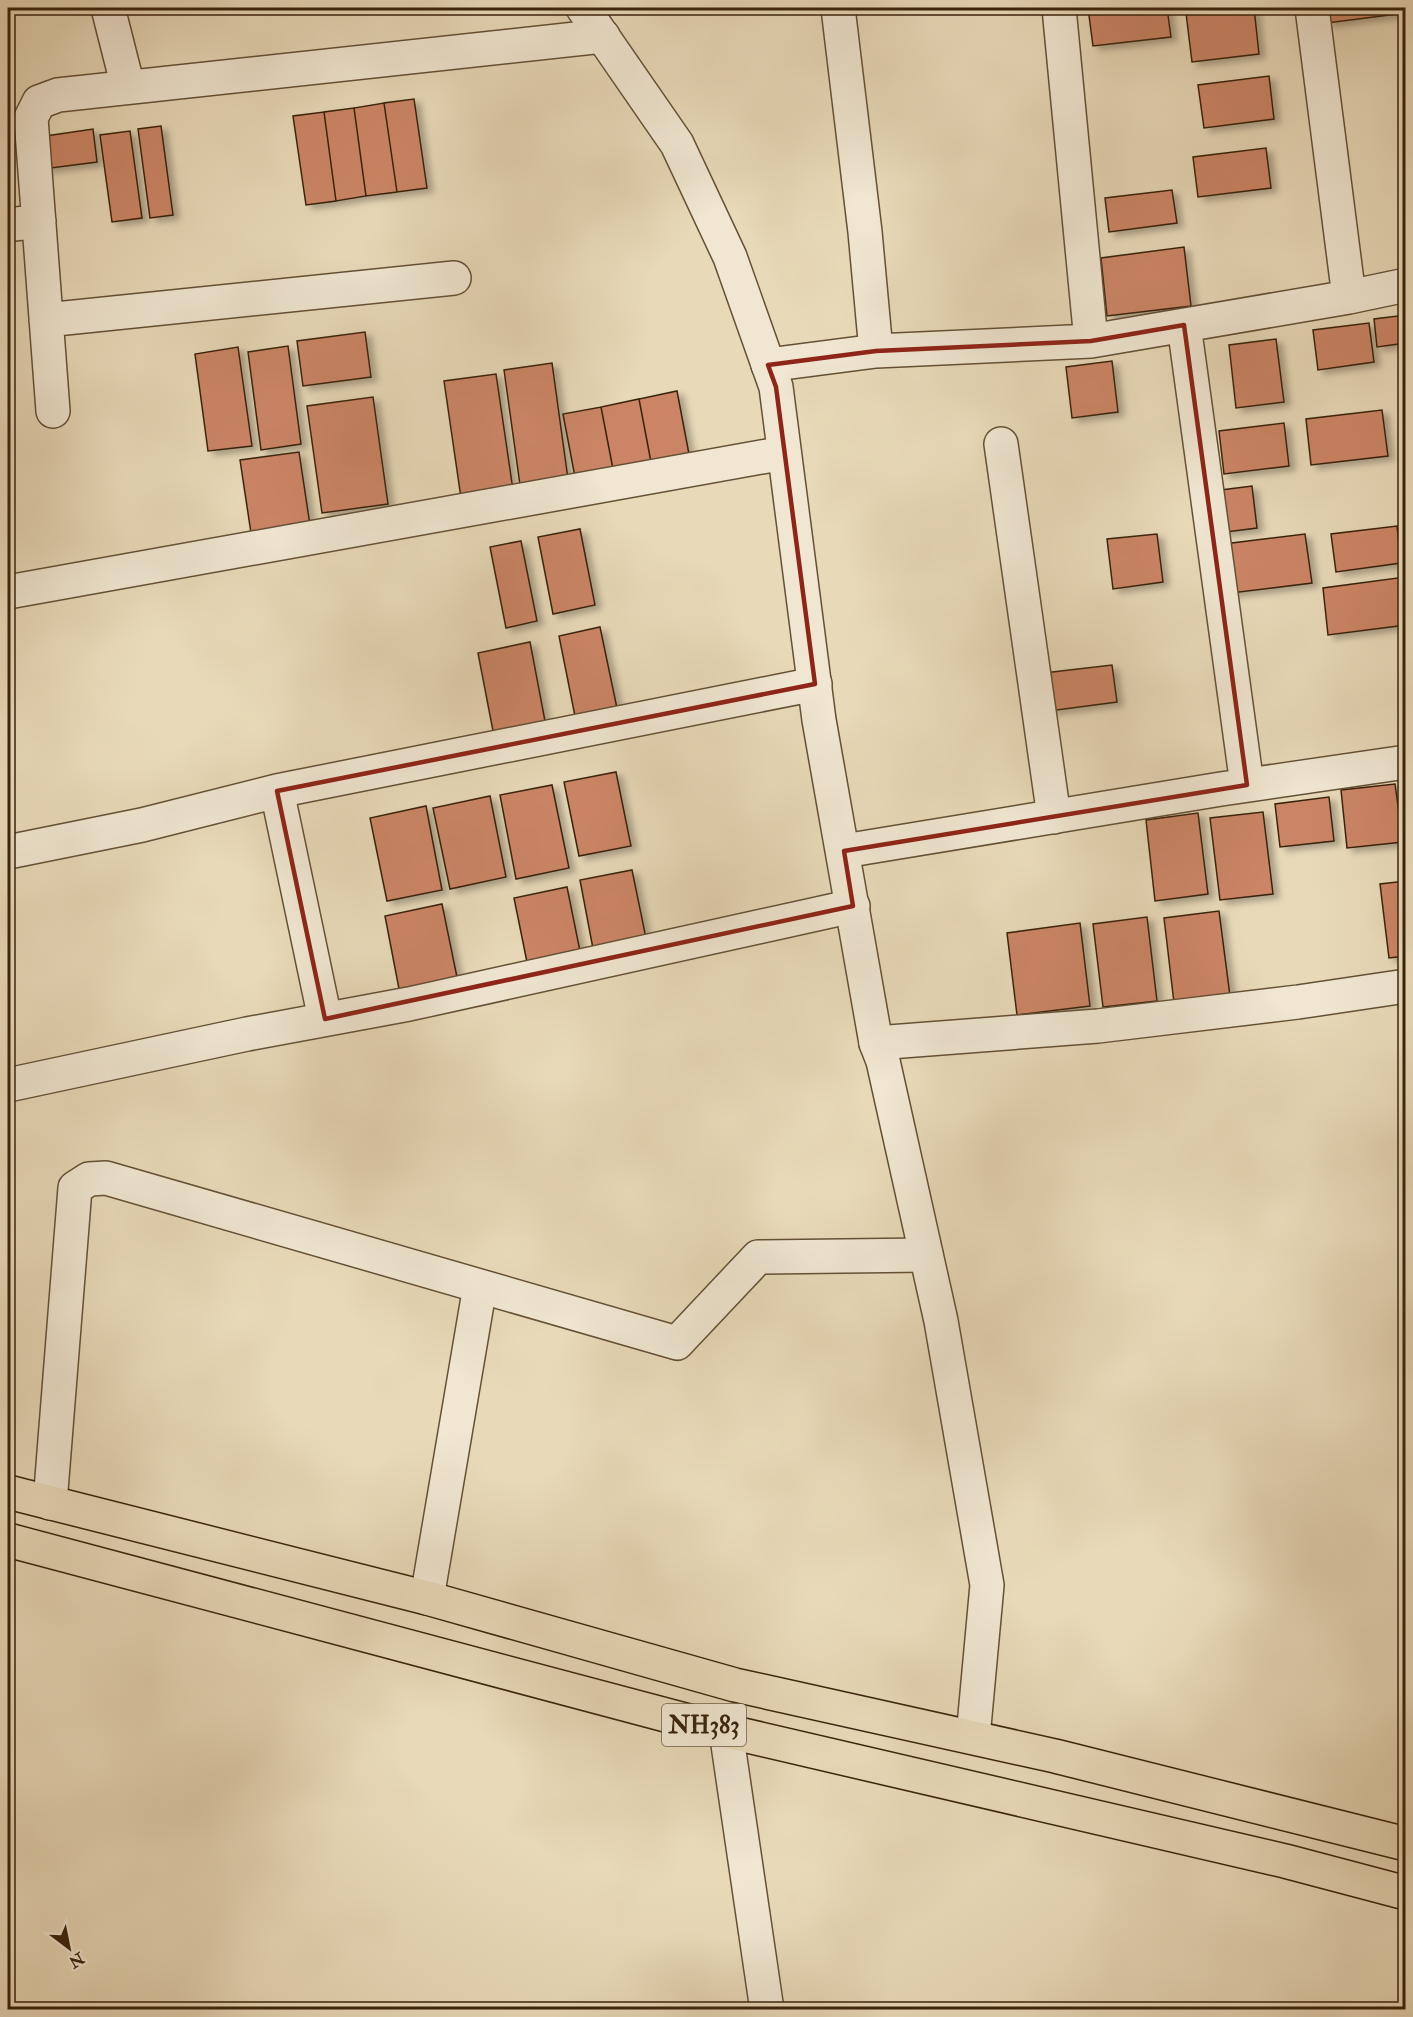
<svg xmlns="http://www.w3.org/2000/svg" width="1413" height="2017" font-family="'IM FELL Double Pica',serif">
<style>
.building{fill:#cb8566;stroke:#39230b;stroke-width:1.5;filter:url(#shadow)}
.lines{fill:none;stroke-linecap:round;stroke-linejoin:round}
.minor-casing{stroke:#655036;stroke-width:36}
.tertiary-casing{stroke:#655036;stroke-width:36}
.trunk-casing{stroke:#39230b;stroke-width:36}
.minor{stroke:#f0e6d1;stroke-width:33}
.tertiary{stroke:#f0e6d1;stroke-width:33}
.trunk{stroke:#e8d9b8;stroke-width:33}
.marked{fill:none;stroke:#8f2418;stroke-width:4.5;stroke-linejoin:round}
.labels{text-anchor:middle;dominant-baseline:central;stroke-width:6;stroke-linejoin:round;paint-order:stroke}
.shield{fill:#f0e6d1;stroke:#705e46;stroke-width:1.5}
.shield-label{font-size:24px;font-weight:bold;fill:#39230b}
</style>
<defs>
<filter id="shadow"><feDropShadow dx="6" dy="4" stdDeviation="3" flood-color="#0004"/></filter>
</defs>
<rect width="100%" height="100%" fill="#e8d9b8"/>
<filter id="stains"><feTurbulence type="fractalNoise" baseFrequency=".00333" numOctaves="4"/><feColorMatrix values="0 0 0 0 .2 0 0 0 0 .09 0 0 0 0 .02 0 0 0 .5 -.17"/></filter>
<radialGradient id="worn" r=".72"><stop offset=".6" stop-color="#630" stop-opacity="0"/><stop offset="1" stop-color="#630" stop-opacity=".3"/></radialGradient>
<path class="building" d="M 1088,8 L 1167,8 L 1171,37 L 1093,46 Z
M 1231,8 L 1254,8 L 1259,54 L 1192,62 L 1186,13 Z
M 1325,8 L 1405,8 L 1405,13 L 1327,23 Z
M 1269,76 L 1274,119 L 1204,128 L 1198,85 Z
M 414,99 L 427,188 L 397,192 L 384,103 Z
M 384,103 L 397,192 L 366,196 L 354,108 Z
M 354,108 L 366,196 L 336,201 L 324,112 Z
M 324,112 L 336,201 L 306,205 L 293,116 Z
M 161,126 L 173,215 L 150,218 L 138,129 Z
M 93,129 L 97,162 L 43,169 L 39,137 Z
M 130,131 L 142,218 L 112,222 L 100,135 Z
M 1266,148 L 1271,188 L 1198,197 L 1193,157 Z
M 1172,190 L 1177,223 L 1109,232 L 1105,198 Z
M 1184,247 L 1191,306 L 1107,316 L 1101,258 Z
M 1406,315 L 1406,343 L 1377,347 L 1374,319 Z
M 1369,323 L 1374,362 L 1318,370 L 1313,330 Z
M 365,332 L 371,377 L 303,386 L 297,341 Z
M 1276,339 L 1284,402 L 1236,408 L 1229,345 Z
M 288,346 L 301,444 L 261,450 L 248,352 Z
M 238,347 L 252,446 L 208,451 L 195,354 Z
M 1112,361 L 1118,412 L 1072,418 L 1066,367 Z
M 552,363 L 568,479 L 520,485 L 504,370 Z
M 496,374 L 513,490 L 461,498 L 444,381 Z
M 677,391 L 689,454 L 651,462 L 639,399 Z
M 373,397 L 388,504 L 322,513 L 307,406 Z
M 639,399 L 651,462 L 613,469 L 601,407 Z
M 601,407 L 613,469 L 575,477 L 563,414 Z
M 1382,410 L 1388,456 L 1311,465 L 1306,419 Z
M 1284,423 L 1289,466 L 1224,474 L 1219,431 Z
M 299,452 L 310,525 L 251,533 L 240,460 Z
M 1252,486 L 1257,528 L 1218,533 L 1213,491 Z
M 1397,526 L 1401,563 L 1336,572 L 1331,534 Z
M 580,529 L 595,605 L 553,614 L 538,537 Z
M 1157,534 L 1163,582 L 1113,589 L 1107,539 Z
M 1305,534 L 1312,583 L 1223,594 L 1216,545 Z
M 521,541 L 537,621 L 506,628 L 490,547 Z
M 1405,577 L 1406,625 L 1328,635 L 1323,588 Z
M 600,627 L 618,713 L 576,721 L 559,636 Z
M 530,642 L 545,721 L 493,731 L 478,653 Z
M 1112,665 L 1117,702 L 1049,711 L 1044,673 Z
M 616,772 L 631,846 L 579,856 L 564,782 Z
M 1395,784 L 1403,842 L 1347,848 L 1341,790 Z
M 552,785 L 569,868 L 516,879 L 500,795 Z
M 490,796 L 506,877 L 450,889 L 433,808 Z
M 1329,797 L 1334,841 L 1280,847 L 1275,804 Z
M 426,806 L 442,890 L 387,901 L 370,818 Z
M 1263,812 L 1273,894 L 1220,900 L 1210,818 Z
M 1198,813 L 1208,894 L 1155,901 L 1146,820 Z
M 632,870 L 647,943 L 594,954 L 580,880 Z
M 1406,881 L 1406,956 L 1389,958 L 1380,884 Z
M 567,887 L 581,956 L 528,967 L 514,898 Z
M 442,904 L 458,982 L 400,994 L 385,916 Z
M 1219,911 L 1230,996 L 1174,1003 L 1164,918 Z
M 1147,917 L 1157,1001 L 1103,1007 L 1093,924 Z
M 1080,923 L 1090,1006 L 1017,1015 L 1007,933 Z"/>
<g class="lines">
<g class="minor-casing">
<path id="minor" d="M 108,8 L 128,87
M 838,8 L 865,232 L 876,351
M 1059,8 L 1091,341
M 1312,8 L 1349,297
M 8,225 L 39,221
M 46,320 L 454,278
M 1184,325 L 1247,785
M 768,365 L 876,351 L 1091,341 L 1349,297 L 1406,285
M 53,411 L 31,118 L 39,102 L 58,95 L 603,36
M 1001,444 L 1054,817
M 8,592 L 784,453
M 277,791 L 325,1019
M 844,851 L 1221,789 L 1406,762
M 8,852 L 142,825 L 277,791 L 815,684
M 876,1043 L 1098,1026 L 1298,1002 L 1406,986
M 8,1085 L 247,1034 L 409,1004 L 853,906
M 50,1503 L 75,1188 L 89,1179 L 106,1178 L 677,1343 L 758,1257 L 926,1255
M 427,1598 L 480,1286
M 726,1731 L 767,2010"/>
</g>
<g class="tertiary-casing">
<path id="tertiary" d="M 583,8 L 677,144 L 730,257 L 776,387 L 819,720 L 876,1043 L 883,1061 L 941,1321 L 987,1585 L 973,1737"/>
</g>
<g class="trunk-casing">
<path id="trunk" d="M 8,1492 L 427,1598 L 735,1685 L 1055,1756 L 1406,1844
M 8,1540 L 726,1731 L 1285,1861 L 1406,1893"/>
</g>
<use href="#minor" class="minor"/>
<use href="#tertiary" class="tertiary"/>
<use href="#trunk" class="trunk"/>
</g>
<path class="marked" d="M 1184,325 L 1247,785 L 844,851 L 853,906 L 325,1019 L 277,791 L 815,684 L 776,387 L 768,365 L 876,351 L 1091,341 Z"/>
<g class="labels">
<rect class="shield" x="662" y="1704" width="84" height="42" rx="4.5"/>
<g class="shield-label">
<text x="704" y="1725">NH383</text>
</g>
</g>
<rect width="1413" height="2017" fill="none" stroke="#e8d9b8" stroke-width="30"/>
<rect x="9" y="9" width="1395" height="1999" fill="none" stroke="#39230b" stroke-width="3"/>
<rect x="15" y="15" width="1383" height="1987" fill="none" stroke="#39230b" stroke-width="1.5"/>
<g transform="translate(69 1948) rotate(148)" stroke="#f0e6d1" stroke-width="4.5" paint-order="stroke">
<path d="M0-4.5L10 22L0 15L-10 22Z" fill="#39230b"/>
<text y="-9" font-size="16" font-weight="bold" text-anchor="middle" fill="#39230b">N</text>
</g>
<rect width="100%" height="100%" filter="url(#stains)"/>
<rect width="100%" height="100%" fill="url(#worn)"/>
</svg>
